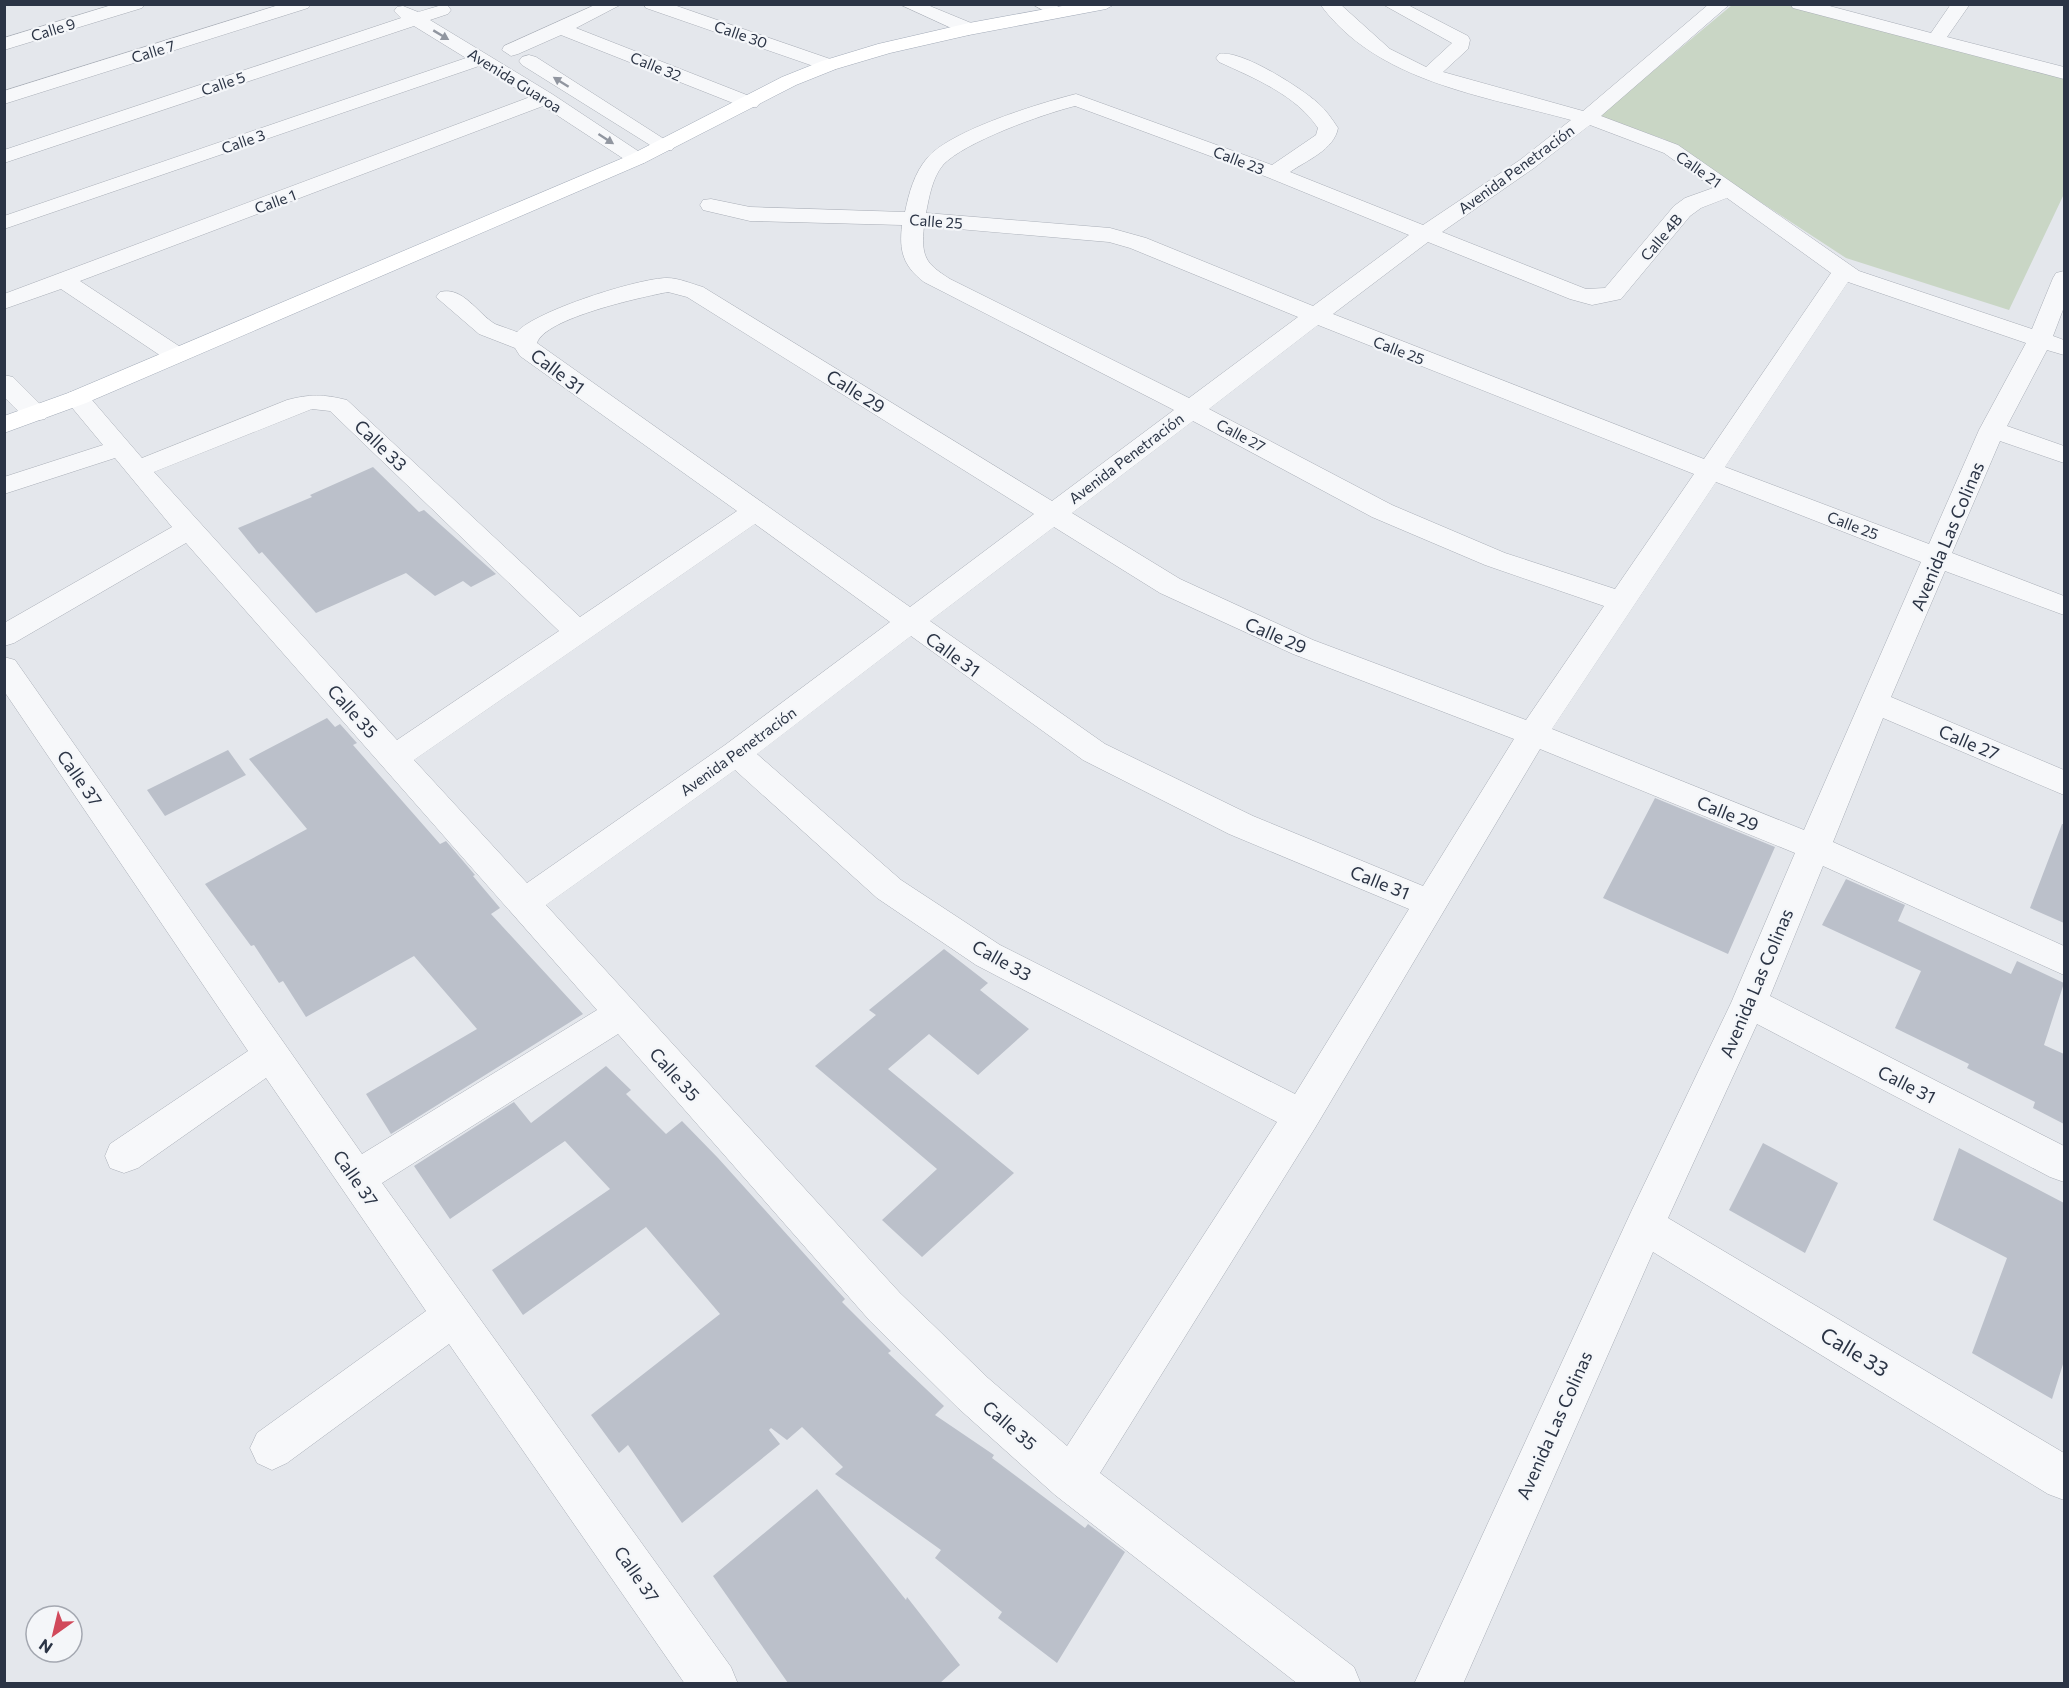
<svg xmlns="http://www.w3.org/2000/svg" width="2069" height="1688" font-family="Commissioner,sans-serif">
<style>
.green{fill:#c9d6c5}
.building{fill:#bbc0ca}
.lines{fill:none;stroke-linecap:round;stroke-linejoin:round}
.minor-casing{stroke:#a9aeb7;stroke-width:1}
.major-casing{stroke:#a3abb8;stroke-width:1}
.minor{fill:#f7f8fa;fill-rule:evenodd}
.major{fill:#fff;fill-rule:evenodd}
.oneway{fill:#9196a0}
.labels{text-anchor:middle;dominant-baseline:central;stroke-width:4.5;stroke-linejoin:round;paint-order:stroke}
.far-street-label{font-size:15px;fill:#2b3445;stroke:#f4f6f9}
.street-label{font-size:18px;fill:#2b3445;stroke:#f4f6f9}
.near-street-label{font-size:21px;fill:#2b3445;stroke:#f4f6f9}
</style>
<rect width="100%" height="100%" fill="#e4e7ec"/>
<path class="green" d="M 1732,5 L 1790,5 L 2064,74 L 2064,194 L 2009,310 L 1846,258 L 1664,139 L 1598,117 Z"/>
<path class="building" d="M 373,467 L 419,512 L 424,510 L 496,574 L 471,587 L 463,581 L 435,596 L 406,573 L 316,613 L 262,552 L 259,554 L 238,528 L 312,497 L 310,495 Z
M 327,718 L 335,727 L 340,724 L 357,743 L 353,745 L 440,844 L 446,841 L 475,875 L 473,876 L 500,908 L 491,914 L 583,1014 L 391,1134 L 366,1094 L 477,1029 L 414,956 L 306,1017 L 283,981 L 279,983 L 254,945 L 251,946 L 205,884 L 307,829 L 249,759 Z
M 228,750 L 246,775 L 165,816 L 147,790 Z
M 1655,798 L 1775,847 L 1728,954 L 1603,898 Z
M 2062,824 L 2064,824 L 2064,923 L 2030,908 Z
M 1846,879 L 1905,905 L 1898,921 L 2011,974 L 2017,961 L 2064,983 L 2044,1045 L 2064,1054 L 2064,1124 L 2033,1108 L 2035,1102 L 1967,1068 L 1969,1064 L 1895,1028 L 1921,971 L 1822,925 Z
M 944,949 L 988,983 L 980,990 L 1029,1029 L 978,1075 L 929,1034 L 888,1069 L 1014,1173 L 922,1257 L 882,1220 L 937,1169 L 815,1066 L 876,1015 L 869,1010 Z
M 606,1066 L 631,1090 L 626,1094 L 666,1134 L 682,1121 L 718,1158 L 845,1299 L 842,1302 L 891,1351 L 888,1353 L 944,1406 L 935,1415 L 994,1455 L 992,1458 L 1085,1528 L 1088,1524 L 1125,1552 L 1057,1663 L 998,1618 L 1002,1612 L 935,1558 L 941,1550 L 835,1474 L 843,1467 L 802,1427 L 787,1440 L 771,1428 L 769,1430 L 780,1444 L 682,1523 L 628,1445 L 619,1453 L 591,1415 L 720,1314 L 646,1227 L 523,1315 L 492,1270 L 610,1189 L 565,1141 L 450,1219 L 414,1166 L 514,1102 L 531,1123 Z
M 1763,1143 L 1838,1183 L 1805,1253 L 1729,1210 Z
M 1959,1148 L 2064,1203 L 2064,1361 L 2052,1399 L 1972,1353 L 2007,1258 L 1933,1220 Z
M 817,1489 L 906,1600 L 907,1597 L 960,1665 L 940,1683 L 788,1683 L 713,1576 Z"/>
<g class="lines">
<g class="minor-casing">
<path id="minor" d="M 115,4 L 145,4 L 142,8 L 4,50 L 4,38 Z
M 282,4 L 311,4 L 308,8 L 4,104 L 4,91 Z
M 597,4 L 622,4 L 576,28 L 757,99 L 760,103 L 757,107 L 743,107 L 561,35 L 518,54 L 511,56 L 502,50 L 504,46 Z
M 643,4 L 671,4 L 836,61 L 839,65 L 836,69 L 822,69 L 646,8 Z
M 899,4 L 925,4 L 976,25 L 978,29 L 969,35 L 962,33 Z
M 1032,4 L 1055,4 L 1064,12 L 1055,17 Z
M 1320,4 L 1340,4 L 1390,49 L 1426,67 L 1452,43 L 1382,4 L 1406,4 L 1468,36 L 1470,40 L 1468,49 L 1443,72 L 1583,111 L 1709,4 L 1730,4 L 1601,116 L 1678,145 L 1859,271 L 2032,329 L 2053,278 L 2056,273 L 2064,271 L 2064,307 L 2053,336 L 2064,340 L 2064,355 L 2047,350 L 2007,426 L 2064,446 L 2064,463 L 2000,441 L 1952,553 L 2064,596 L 2064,615 L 1945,571 L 1891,697 L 2064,770 L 2064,795 L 1883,718 L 1833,842 L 2064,946 L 2064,975 L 1823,866 L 1770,996 L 2064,1146 L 2064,1182 L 2050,1177 L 1757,1024 L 1668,1218 L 2064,1453 L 2064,1500 L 2048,1494 L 1653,1252 L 1463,1684 L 1414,1684 L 1631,1212 L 1731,1003 L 1795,853 L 1540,749 L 1315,1128 L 1100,1473 L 1354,1667 L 1361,1684 L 1298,1684 L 1055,1495 L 958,1408 L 870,1321 L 618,1034 L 382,1183 L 731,1667 L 738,1684 L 685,1684 L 449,1344 L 287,1463 L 272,1470 L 257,1463 L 250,1448 L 257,1433 L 426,1311 L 266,1078 L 138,1168 L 124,1173 L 110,1168 L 105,1156 L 110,1144 L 248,1051 L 4,691 L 4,657 L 15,660 L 362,1154 L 597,1010 L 186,543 L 14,643 L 4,646 L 4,623 L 172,527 L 115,458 L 4,494 L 4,477 L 103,445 L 64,398 L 68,393 L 77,390 L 86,393 L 142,458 L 287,400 C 310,394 323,394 347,400 L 580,617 L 737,511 L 520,356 L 515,348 L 479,334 L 436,297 L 440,292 C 463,286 477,313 495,324 C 502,327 510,329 517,332 C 535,311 639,278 667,278 C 679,278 692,284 703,287 L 1052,501 L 1174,410 L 924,282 C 903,266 899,251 902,225 L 750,221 L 703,210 L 700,205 L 703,200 L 711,199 L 750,207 L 905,212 C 909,193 914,173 928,157 C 952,130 1040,103 1076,94 L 1272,165 L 1316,135 L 1318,128 C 1296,95 1254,78 1219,62 L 1216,58 L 1219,54 C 1241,49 1301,88 1318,103 C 1326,110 1332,119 1338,128 C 1334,150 1307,160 1290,172 L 1423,225 L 1520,160 L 1571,120 C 1485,96 1376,82 1320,4 ZM 1075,106 L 1267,177 L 1409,235 L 1313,306 L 1146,238 L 1110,228 L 926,213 C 929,198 932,178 943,165 C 964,142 1043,114 1075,106 ZM 1590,125 L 1664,153 L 1713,188 L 1685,198 L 1674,206 L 1605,288 L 1586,289 L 1442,232 L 1534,168 ZM 1727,198 L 1831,273 L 1704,459 L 1333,314 L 1428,242 L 1570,299 L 1592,305 L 1621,299 L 1690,216 L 1701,208 ZM 924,226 L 1109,242 L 1130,248 L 1298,317 L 1189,398 L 950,279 C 925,263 921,257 924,226 ZM 1848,282 L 2026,343 L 1979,430 L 1929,544 L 1725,467 ZM 668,292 L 687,297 L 1034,514 L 910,607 L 537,343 C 545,318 642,297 668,292 ZM 1318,325 L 1694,474 L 1615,589 L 1505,553 L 1392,505 L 1209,409 ZM 312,409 L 330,411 L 559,631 L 397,740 L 154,472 ZM 1193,421 L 1372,517 L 1485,565 L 1604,606 L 1526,720 L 1313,640 L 1180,579 L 1072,513 ZM 1716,482 L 1921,562 L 1804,830 L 1552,729 ZM 755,524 L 890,622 L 725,745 L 527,883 L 414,760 ZM 1054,527 L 1160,593 L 1293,654 L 1514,739 L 1423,886 L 1253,816 L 1105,744 L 930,621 ZM 911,636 L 1083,760 L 1229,834 L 1409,909 L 1295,1094 L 1000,945 L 901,880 L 757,754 ZM 735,770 L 877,898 L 976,965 L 1277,1122 L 1067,1446 L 988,1378 L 900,1293 L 546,905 Z
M 1790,4 L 1822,4 L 1931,33 L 1951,4 L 1970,4 L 1947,37 L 2064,67 L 2064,79 L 1793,8 Z
M 442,5 L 448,6 L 451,10 L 448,14 L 430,20 L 552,94 L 644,155 L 647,159 L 644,163 L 630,163 L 543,106 L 80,281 L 185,350 L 188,355 L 185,360 L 176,362 L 167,360 L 61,289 L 4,309 L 4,294 L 530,97 L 479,66 L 4,229 L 4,216 L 466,58 L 414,26 L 4,163 L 4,150 L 401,18 L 394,11 L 397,7 L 403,6 L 418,12 Z
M 529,55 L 536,57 L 675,146 L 672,150 L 658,150 L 522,65 L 519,61 L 522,57 Z
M 4,375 L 13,377 L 45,409 L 49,414 L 45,419 C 26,424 17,409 4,397 Z"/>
</g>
<g class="major-casing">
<path id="major" d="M 1073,4 L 1115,4 L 1106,9 L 969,35 L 890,53 L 836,69 L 796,85 L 644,163 L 86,403 L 4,433 L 4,416 L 68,393 L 630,155 L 782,77 L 822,61 L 878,44 L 969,23 Z"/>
</g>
<use href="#minor" class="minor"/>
<use href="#major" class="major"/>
</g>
<defs><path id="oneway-solid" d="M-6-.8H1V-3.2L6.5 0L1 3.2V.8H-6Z" transform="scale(1.5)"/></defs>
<g class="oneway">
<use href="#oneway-solid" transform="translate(441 35) rotate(31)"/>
<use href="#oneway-solid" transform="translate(561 82) rotate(-148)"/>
<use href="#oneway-solid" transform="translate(606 139) rotate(33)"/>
</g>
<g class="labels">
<g class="far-street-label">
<text transform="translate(53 29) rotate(-17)">Calle 9</text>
<text transform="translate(741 34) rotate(19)">Calle 30</text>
<text transform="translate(153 51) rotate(-17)">Calle 7</text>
<text transform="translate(656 66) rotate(22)">Calle 32</text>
<text transform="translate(515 80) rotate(32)">Avenida Guaroa</text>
<text transform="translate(223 83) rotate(-19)">Calle 5</text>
<text transform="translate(243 141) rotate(-19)">Calle 3</text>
<text transform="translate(1239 160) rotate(21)">Calle 23</text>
<text transform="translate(1516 169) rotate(-36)">Avenida Penetración</text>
<text transform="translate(1699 169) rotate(35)">Calle 21</text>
<text transform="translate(275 201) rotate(-20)">Calle 1</text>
<text transform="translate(936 221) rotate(4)">Calle 25</text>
<text transform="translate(1661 237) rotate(-50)">Calle 4B</text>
<text transform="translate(1399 350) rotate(21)">Calle 25</text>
<text transform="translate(1241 435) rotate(28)">Calle 27</text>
<text transform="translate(1126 458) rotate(-37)">Avenida Penetración</text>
<text transform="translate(1853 525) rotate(21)">Calle 25</text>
<text transform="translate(738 751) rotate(-36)">Avenida Penetración</text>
</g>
<g class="street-label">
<text transform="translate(558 371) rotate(37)">Calle 31</text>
<text transform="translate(856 391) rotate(32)">Calle 29</text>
<text transform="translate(381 445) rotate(44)">Calle 33</text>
<text transform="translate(1947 536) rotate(-67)">Avenida Las Colinas</text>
<text transform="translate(1276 635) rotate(23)">Calle 29</text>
<text transform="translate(953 654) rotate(36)">Calle 31</text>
<text transform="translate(353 711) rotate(48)">Calle 35</text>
<text transform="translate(1969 742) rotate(23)">Calle 27</text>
<text transform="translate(80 778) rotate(55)">Calle 37</text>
<text transform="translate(1728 813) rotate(22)">Calle 29</text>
<text transform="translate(1380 882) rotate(22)">Calle 31</text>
<text transform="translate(1002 960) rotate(29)">Calle 33</text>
<text transform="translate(1756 983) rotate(-67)">Avenida Las Colinas</text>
<text transform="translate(675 1074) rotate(48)">Calle 35</text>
<text transform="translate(1907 1084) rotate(27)">Calle 31</text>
<text transform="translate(356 1178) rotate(55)">Calle 37</text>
<text transform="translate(1010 1425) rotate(41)">Calle 35</text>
<text transform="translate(1554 1425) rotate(-66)">Avenida Las Colinas</text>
<text transform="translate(637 1574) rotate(55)">Calle 37</text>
</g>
<g class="near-street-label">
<text transform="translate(1855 1351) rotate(31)">Calle 33</text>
</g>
</g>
<rect width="2069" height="1688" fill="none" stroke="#2b3445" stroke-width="12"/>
<g transform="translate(54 1634) rotate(214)"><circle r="28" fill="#f4f6f9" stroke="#a4a8b1" stroke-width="1.5"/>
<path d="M0-4.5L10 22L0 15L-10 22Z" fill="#d1495b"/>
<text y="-9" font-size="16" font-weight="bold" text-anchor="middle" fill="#2b3445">N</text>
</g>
</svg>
